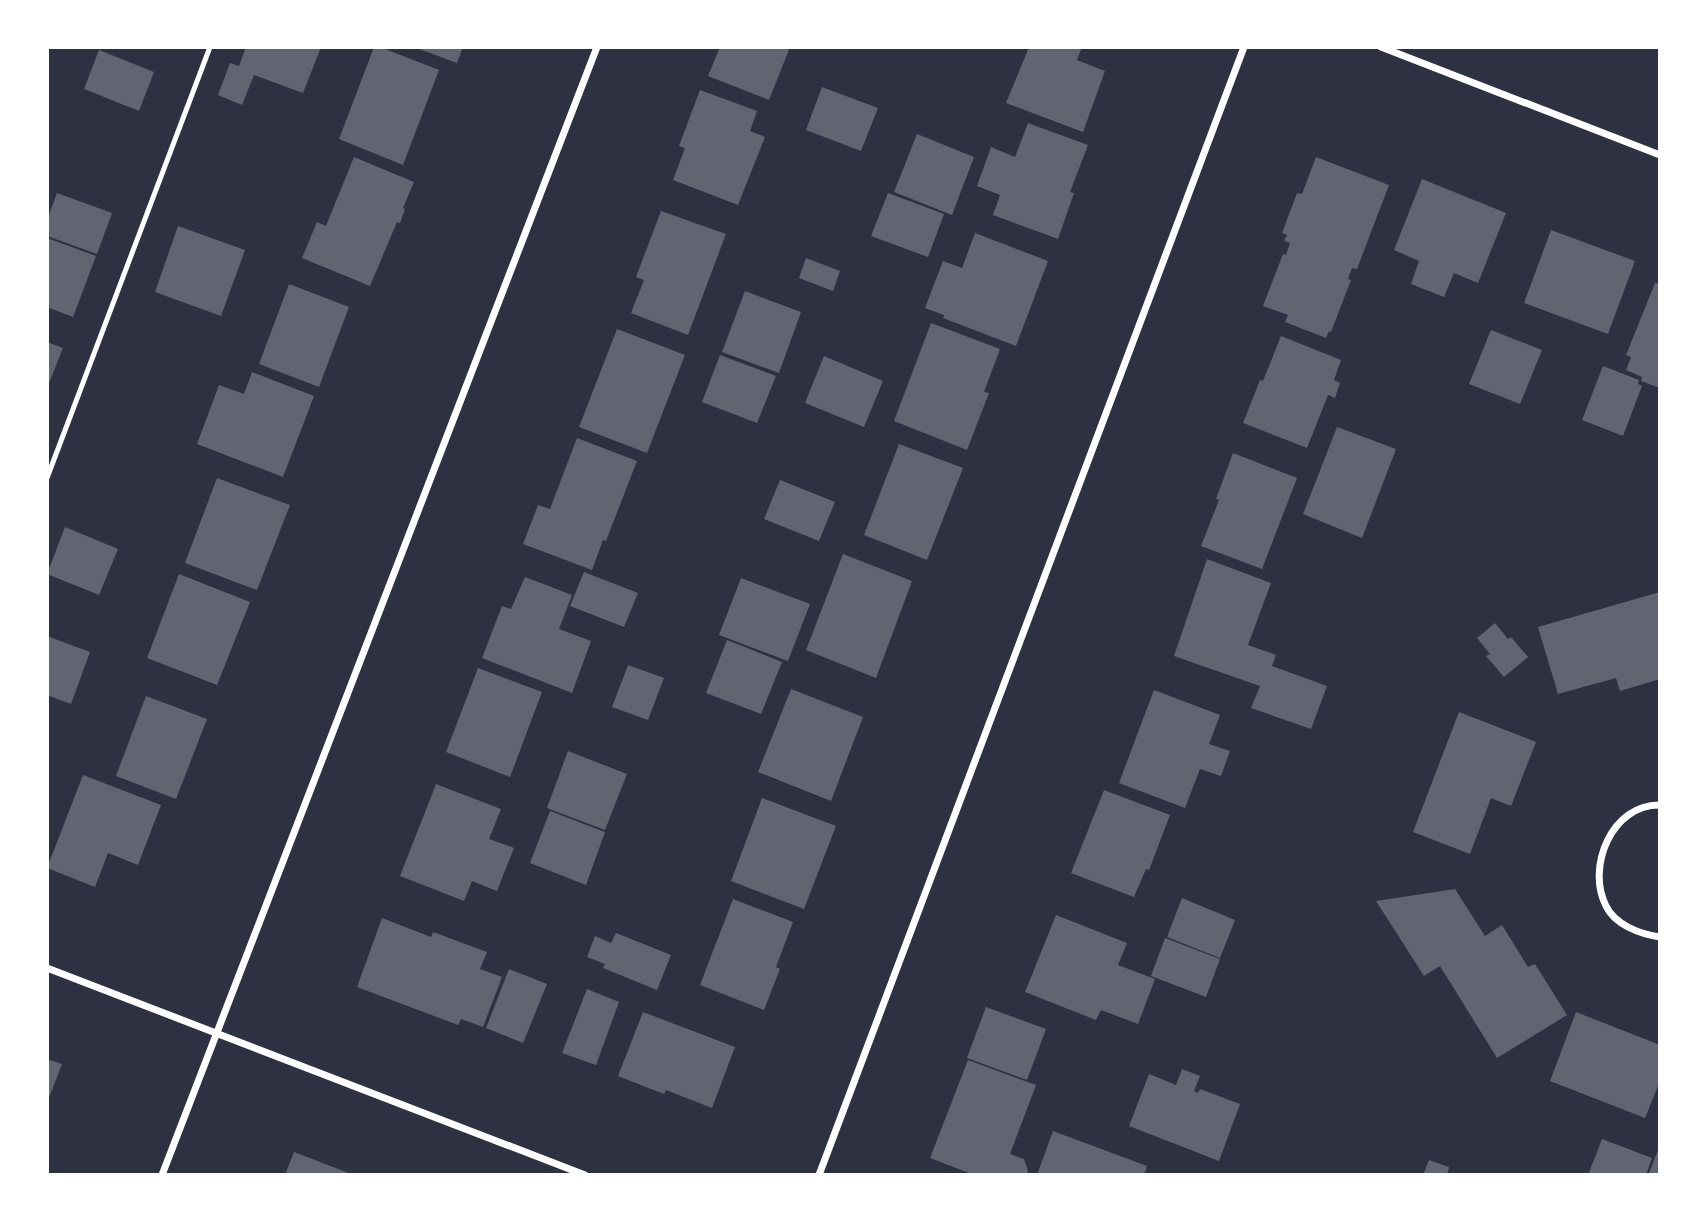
<svg xmlns="http://www.w3.org/2000/svg" width="1707" height="1222" font-family="Lato,sans-serif">
<style>
.building{fill:#626471}
.lines{fill:none;stroke-linecap:round;stroke-linejoin:round}
.service{stroke:#fff;stroke-width:5}
.minor{stroke:#fff;stroke-width:7}
</style>
<rect width="100%" height="100%" fill="#2d3142"/>
<path class="building" d="M 246,47 L 321,47 L 303,93 L 254,75 L 242,105 L 218,95 L 230,63 L 239,66 Z
M 374,47 L 380,47 L 439,70 L 403,165 L 339,139 Z
M 414,47 L 463,47 L 457,63 Z
M 720,47 L 790,47 L 769,100 L 708,76 Z
M 1029,47 L 1082,47 L 1077,60 L 1105,71 L 1083,132 L 1006,103 Z
M 99,50 L 154,72 L 139,111 L 84,89 Z
M 822,87 L 878,108 L 861,151 L 806,130 Z
M 700,90 L 757,111 L 750,131 L 765,137 L 738,205 L 673,180 L 685,148 L 679,146 Z
M 1028,123 L 1088,145 L 1070,192 L 1074,193 L 1058,239 L 993,215 L 1000,195 L 977,186 L 991,147 L 1015,157 Z
M 917,134 L 974,157 L 952,215 L 894,192 Z
M 354,157 L 414,182 L 403,208 L 405,209 L 400,223 L 397,222 L 370,286 L 302,258 L 317,222 L 326,226 Z
M 1316,157 L 1389,185 L 1357,269 L 1352,268 L 1348,279 L 1351,280 L 1331,332 L 1329,331 L 1326,338 L 1285,322 L 1288,315 L 1263,306 L 1283,254 L 1286,255 L 1290,243 L 1284,241 L 1287,235 L 1282,233 L 1297,193 L 1302,194 Z
M 1422,179 L 1506,213 L 1478,283 L 1454,273 L 1444,297 L 1411,284 L 1419,261 L 1394,250 Z
M 57,193 L 112,213 L 97,254 L 47,236 L 47,220 Z
M 888,193 L 944,214 L 928,257 L 871,236 Z
M 661,211 L 726,234 L 688,335 L 631,313 L 644,280 L 636,277 Z
M 178,226 L 245,250 L 221,316 L 155,292 Z
M 1551,230 L 1635,261 L 1608,334 L 1524,303 Z
M 975,233 L 1048,261 L 1016,346 L 943,318 L 944,315 L 925,308 L 943,261 L 962,268 Z
M 47,238 L 96,256 L 73,317 L 47,307 Z
M 806,258 L 840,271 L 833,291 L 799,278 Z
M 1655,283 L 1660,284 L 1660,388 L 1641,381 L 1642,377 L 1626,370 L 1631,357 L 1626,355 Z
M 289,284 L 349,307 L 319,387 L 259,364 Z
M 745,291 L 801,312 L 779,373 L 722,352 Z
M 931,323 L 1000,349 L 984,392 L 989,393 L 967,450 L 894,421 Z
M 617,329 L 685,355 L 647,453 L 579,427 Z
M 1491,330 L 1542,350 L 1520,404 L 1469,384 Z
M 1281,336 L 1341,360 L 1334,380 L 1340,383 L 1335,398 L 1328,395 L 1307,448 L 1243,423 L 1260,380 L 1263,381 Z
M 47,342 L 63,348 L 47,388 Z
M 720,355 L 776,376 L 757,423 L 702,402 Z
M 824,356 L 883,381 L 864,427 L 805,403 Z
M 1603,366 L 1639,380 L 1638,384 L 1642,386 L 1623,436 L 1582,420 Z
M 252,372 L 314,396 L 283,477 L 197,444 L 219,385 L 244,394 Z
M 1337,427 L 1396,449 L 1362,538 L 1303,514 Z
M 577,438 L 637,461 L 606,541 L 603,540 L 592,570 L 523,544 L 538,505 L 550,509 Z
M 899,444 L 963,468 L 927,560 L 864,535 Z
M 1233,453 L 1297,478 L 1262,569 L 1201,546 L 1219,500 L 1216,499 Z
M 217,478 L 290,505 L 257,590 L 185,563 Z
M 780,480 L 835,502 L 819,541 L 764,519 Z
M 65,527 L 118,549 L 99,595 L 47,574 Z
M 843,554 L 912,581 L 876,678 L 806,650 Z
M 1207,559 L 1271,583 L 1248,645 L 1276,655 L 1272,666 L 1327,686 L 1311,729 L 1251,708 L 1260,686 L 1174,656 Z
M 584,572 L 638,593 L 624,627 L 570,606 Z
M 179,574 L 250,602 L 217,685 L 147,658 Z
M 525,577 L 572,595 L 559,629 L 591,641 L 572,693 L 482,658 L 502,606 L 511,609 Z
M 741,578 L 810,604 L 788,661 L 719,635 Z
M 1660,592 L 1660,679 L 1620,691 L 1616,678 L 1558,694 L 1538,627 Z
M 1495,623 L 1508,639 L 1511,637 L 1528,657 L 1504,677 L 1486,656 L 1490,654 L 1477,638 Z
M 47,636 L 90,652 L 71,704 L 47,695 Z
M 727,640 L 782,662 L 761,714 L 706,693 Z
M 628,665 L 664,678 L 648,720 L 612,707 Z
M 478,668 L 542,692 L 510,777 L 446,752 Z
M 791,689 L 863,717 L 831,801 L 758,772 Z
M 1154,690 L 1220,715 L 1209,744 L 1230,751 L 1221,776 L 1200,769 L 1185,808 L 1119,783 Z
M 146,696 L 207,719 L 176,799 L 116,776 Z
M 1459,712 L 1536,742 L 1511,806 L 1491,798 L 1470,854 L 1413,832 Z
M 568,751 L 627,774 L 605,830 L 547,808 Z
M 83,775 L 161,805 L 138,865 L 108,853 L 95,887 L 47,868 Z
M 436,784 L 501,809 L 489,839 L 514,848 L 497,891 L 472,881 L 464,901 L 400,876 Z
M 1104,790 L 1170,815 L 1149,870 L 1146,869 L 1134,897 L 1071,873 Z
M 762,798 L 836,826 L 804,909 L 731,881 Z
M 550,811 L 605,832 L 586,885 L 530,863 Z
M 1455,889 L 1485,936 L 1502,925 L 1528,967 L 1535,964 L 1567,1015 L 1497,1058 L 1440,966 L 1424,976 L 1376,901 Z
M 1182,898 L 1235,920 L 1220,958 L 1167,937 Z
M 733,899 L 793,922 L 776,967 L 780,969 L 764,1010 L 700,985 Z
M 1056,915 L 1127,943 L 1118,965 L 1155,979 L 1138,1024 L 1101,1010 L 1096,1020 L 1025,992 Z
M 382,918 L 431,937 L 433,932 L 487,952 L 480,969 L 502,977 L 483,1027 L 461,1019 L 458,1025 L 357,987 Z
M 616,933 L 671,955 L 657,990 L 603,968 L 605,964 L 587,957 L 595,936 L 611,943 Z
M 1165,938 L 1220,959 L 1206,997 L 1151,976 Z
M 509,969 L 547,984 L 523,1043 L 486,1028 Z
M 587,989 L 619,1002 L 596,1065 L 562,1053 Z
M 986,1007 L 1046,1029 L 1027,1080 L 967,1058 Z
M 643,1012 L 735,1047 L 712,1108 L 666,1090 L 664,1094 L 618,1076 Z
M 1576,1012 L 1660,1045 L 1660,1081 L 1645,1118 L 1550,1081 Z
M 47,1059 L 62,1064 L 47,1103 Z
M 968,1060 L 1036,1085 L 1010,1154 L 1024,1159 L 1028,1171 L 1027,1175 L 974,1175 L 930,1158 Z
M 1182,1069 L 1200,1076 L 1194,1091 L 1198,1093 L 1200,1089 L 1240,1104 L 1219,1161 L 1129,1126 L 1149,1074 L 1176,1085 Z
M 1053,1131 L 1147,1166 L 1144,1175 L 1037,1175 Z
M 1602,1139 L 1652,1158 L 1646,1175 L 1588,1175 Z
M 1660,1145 L 1660,1175 L 1654,1175 L 1649,1173 Z
M 294,1152 L 354,1175 L 285,1175 Z
M 1429,1160 L 1449,1167 L 1447,1175 L 1423,1175 Z"/>
<g class="lines">
<path class="service" d="M 47,478 L 210,47"/>
<path class="minor" d="M 1381,47 L 1660,155
M 1660,805 C 1612,804 1586,867 1606,906 C 1615,925 1640,934 1660,937
M 47,968 L 585,1175
M 162,1175 L 597,47
M 819,1175 L 1244,47"/>
</g>
<rect width="1707" height="1222" fill="none" stroke="#ffffff" stroke-width="98"/>
</svg>
